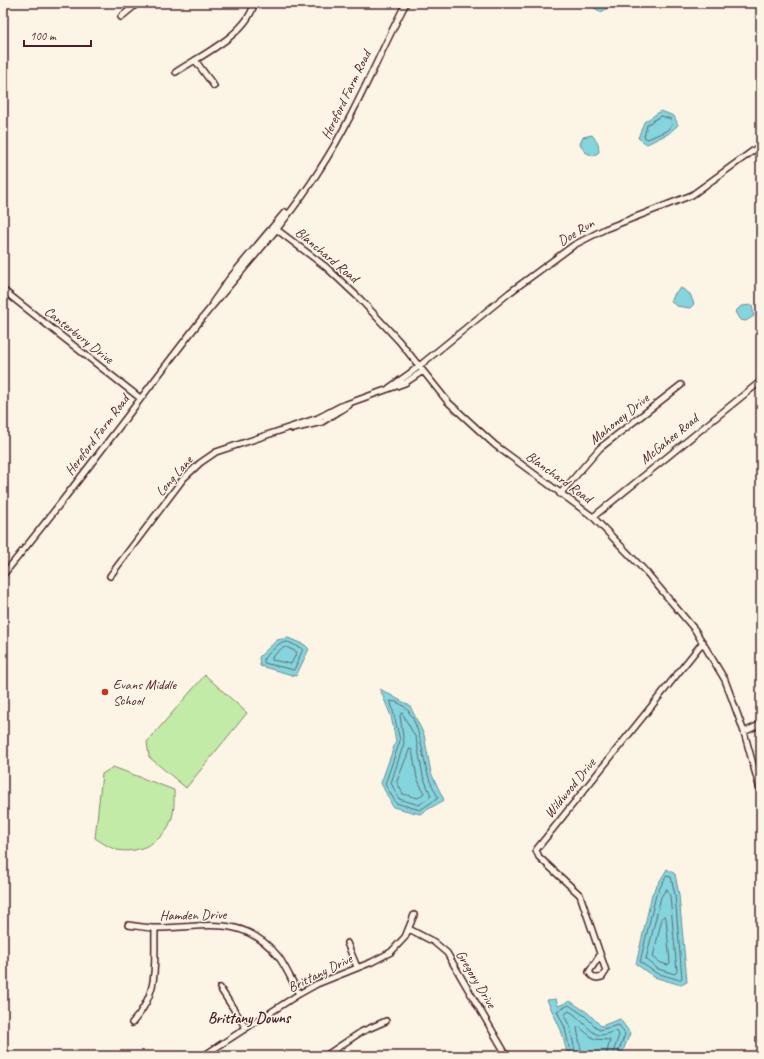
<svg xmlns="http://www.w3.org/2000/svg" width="764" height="1059" font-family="Caveat,sans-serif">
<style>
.green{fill:#c1eba6;stroke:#868568}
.water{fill:#84d5dd;stroke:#6d8c96}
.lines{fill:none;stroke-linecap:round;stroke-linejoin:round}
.shore{stroke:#616872;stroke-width:1}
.minor-casing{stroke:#4a1f2b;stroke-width:8}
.minor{stroke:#fcf5e5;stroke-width:5}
.poi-dot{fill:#c8321e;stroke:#fcf5e5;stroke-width:1.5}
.labels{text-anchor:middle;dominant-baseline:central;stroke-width:3;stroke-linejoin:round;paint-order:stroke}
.street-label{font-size:14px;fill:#4a1f2b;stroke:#fcf5e5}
.poi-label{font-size:14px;fill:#4a1f2b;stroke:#fcf5e5;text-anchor:start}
.neighbourhood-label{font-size:15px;font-weight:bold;fill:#4a1f2b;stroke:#fcf5e5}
</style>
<rect width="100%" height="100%" fill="#fcf5e5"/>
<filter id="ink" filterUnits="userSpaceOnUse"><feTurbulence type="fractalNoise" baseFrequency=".025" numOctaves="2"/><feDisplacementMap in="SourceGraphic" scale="8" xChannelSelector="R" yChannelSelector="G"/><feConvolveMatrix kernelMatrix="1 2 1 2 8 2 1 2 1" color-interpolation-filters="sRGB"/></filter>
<g filter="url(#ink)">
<path class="green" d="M 205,675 L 247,713 L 186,788 L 149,757 L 147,742 Z
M 113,767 L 174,790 C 174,801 175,812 170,823 C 162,843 134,856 114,849 C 107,846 101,842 95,838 L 102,774 Z"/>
<path class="water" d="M 586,3 L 604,3 L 608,8 L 601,12 Z
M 661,111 L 674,116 L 678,125 L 668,134 L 647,144 L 638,138 L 644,122 Z
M 592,135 L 598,143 L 599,152 L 593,156 L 585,152 L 580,144 L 583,137 Z
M 681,288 L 690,294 L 694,304 L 690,308 L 677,306 L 671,302 L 675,293 Z
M 752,305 L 754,316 L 746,321 L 740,320 L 735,312 L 741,306 Z
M 288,638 L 305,645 L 309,649 L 296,676 L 260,666 L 259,657 L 277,640 Z
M 380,689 L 410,706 L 424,735 L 431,773 L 444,800 L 420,814 L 393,807 L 381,783 L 396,741 L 391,716 Z
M 667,869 L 675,874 L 679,895 L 687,982 L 681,985 L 654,977 L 636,964 L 652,894 Z
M 556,999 L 558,1006 L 570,1001 L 588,1013 L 601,1026 L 620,1019 L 630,1033 L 621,1056 L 568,1056 L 561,1030 L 547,1000 Z"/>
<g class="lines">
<path class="shore" d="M 661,116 L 671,119 L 672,125 L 666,131 L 648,139 L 644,137 L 647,125 Z
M 288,642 L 303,649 L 294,670 L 264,663 L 264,658 L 279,644 Z
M 286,647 L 297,652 L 291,664 L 272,660 L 272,657 L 281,649 Z
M 391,701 C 420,703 421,754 428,775 C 430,783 435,790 438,798 L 420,810 L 396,803 L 385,784 L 400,741 Z
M 402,713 L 416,738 L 423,776 L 431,796 L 419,805 L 399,799 L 391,783 L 404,743 L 400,716 Z
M 410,749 L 412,750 L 417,778 L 424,793 L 418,798 L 403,794 L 397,782 Z
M 667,876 L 671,877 L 675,895 L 682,978 L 680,980 L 656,973 L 640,962 L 656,895 Z
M 667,889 L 670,896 L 677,971 L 675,974 L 658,969 L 646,959 L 661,897 Z
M 664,916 L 666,918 L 670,963 L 668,965 L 661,963 L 653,957 L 662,918 Z
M 571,1056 L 565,1028 L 557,1011 L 569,1005 L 585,1016 L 599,1030 L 619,1025 L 625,1034 L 617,1056
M 576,1056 L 570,1027 L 564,1015 L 569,1011 C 579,1016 590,1033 599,1035 C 605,1036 611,1031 617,1031 L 619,1035 L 612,1056
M 582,1056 L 577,1028 L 578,1026 L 594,1039 L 610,1040 L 606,1056"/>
<g class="minor-casing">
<path id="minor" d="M 121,17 L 138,3
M 195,60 L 214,86
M 176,72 C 200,56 249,33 254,3
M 276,229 L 326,267 L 360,299 L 399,341 L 448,402 L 495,445 L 593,517 L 647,573 L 695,630 L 725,680 L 744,732 L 761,793
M 3,290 L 140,398
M 213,302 L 229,279 L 285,212
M 389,388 L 413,371 L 509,293 L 574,245 L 605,229 L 692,195 L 761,145
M 293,429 L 322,422 L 349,405
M 560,494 L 600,448 L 681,385
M 593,517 L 761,381
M 3,575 C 71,493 134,406 200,321 C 240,271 286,224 320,169 C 354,117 377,58 406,3
M 110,576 L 183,479 L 200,463 L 216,452 L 318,418 L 341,406 L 405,383 L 423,371
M 744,732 L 761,724
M 128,925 C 137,926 146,928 156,928 C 204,928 242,913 278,956 C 286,967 292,981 299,994
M 409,929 L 434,942 L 447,953 L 507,1056
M 347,943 L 357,967
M 600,955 L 589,972 C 593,978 596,979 602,977 L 606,971 L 580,895 L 539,857 L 536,850 L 703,642
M 220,988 L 246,1028
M 132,1023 C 160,992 154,966 155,928
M 203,1056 L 299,994 L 317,984 L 372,962 L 391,952 L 405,937 L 414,915
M 325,1056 L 361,1032 L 386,1021"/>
</g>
<use href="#minor" class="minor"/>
</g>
</g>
<circle class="poi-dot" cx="105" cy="692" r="4"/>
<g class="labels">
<g class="street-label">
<text transform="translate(346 95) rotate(-64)">Hereford Farm Road</text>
<text transform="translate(576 232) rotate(-31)">Doe Run</text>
<text transform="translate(327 255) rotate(40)">Blanchard Road</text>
<text transform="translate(79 335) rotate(38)">Canterbury Drive</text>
<text transform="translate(619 419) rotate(-39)">Mahoney Drive</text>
<text transform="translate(97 435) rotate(-53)">Hereford Farm Road</text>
<text transform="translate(669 439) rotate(-39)">McGahee Road</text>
<text transform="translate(174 476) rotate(-49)">Long Lane</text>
<text transform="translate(559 477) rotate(36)">Blanchard Road</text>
<text transform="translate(570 788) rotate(-51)">Wildwood Drive</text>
<text transform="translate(193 915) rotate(-1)">Hamden Drive</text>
<text transform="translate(320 973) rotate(-26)">Brittany Drive</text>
<text transform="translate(476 979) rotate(59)">Gregory Drive</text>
</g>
<g class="poi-label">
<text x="113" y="684">Evans Middle<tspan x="113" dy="16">School</tspan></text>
</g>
<g class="neighbourhood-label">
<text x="249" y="1018">Brittany Downs</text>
</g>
</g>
<rect width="764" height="1059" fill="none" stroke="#fcf5e5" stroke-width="16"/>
<rect x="8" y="8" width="748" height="1043" fill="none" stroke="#4a1f2b" stroke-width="1.5" filter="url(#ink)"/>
<path d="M24 40v6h67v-6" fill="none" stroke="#4a1f2b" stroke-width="2"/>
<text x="30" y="40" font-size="12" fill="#4a1f2b" stroke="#fcf5e5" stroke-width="3" paint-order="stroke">100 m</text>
</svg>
